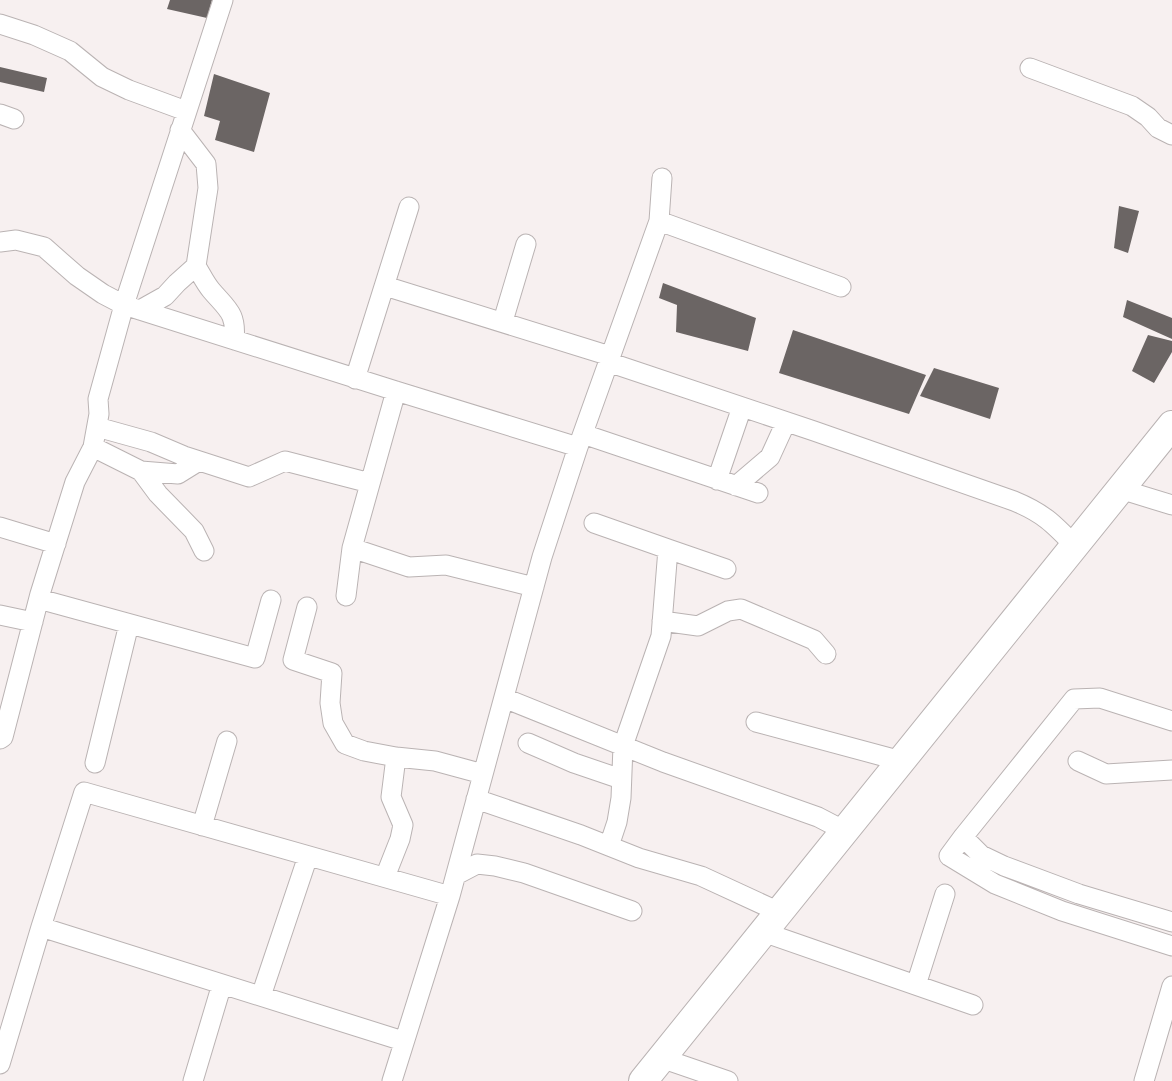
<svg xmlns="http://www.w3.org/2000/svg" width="1172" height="1081" font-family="Barlow,sans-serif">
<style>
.building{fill:#6b6564}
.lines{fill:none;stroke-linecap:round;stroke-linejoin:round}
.street-casing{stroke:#bab3b3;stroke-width:21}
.secondary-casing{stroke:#bab3b3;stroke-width:30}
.street{stroke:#fff;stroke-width:19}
.secondary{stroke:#fff;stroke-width:28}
</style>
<rect width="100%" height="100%" fill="#f7f0f0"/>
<path class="building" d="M 170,0 L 212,0 L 207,18 L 167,9 Z
M 0,67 L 47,78 L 44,92 L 0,82 Z
M 214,74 L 270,93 L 254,152 L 215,140 L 220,121 L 204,116 Z
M 1119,206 L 1139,211 L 1128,253 L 1114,248 Z
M 663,283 L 756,318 L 748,351 L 676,332 L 677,305 L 659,298 Z
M 1127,300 L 1172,318 L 1172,339 L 1123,317 Z
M 793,330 L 926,375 L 909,414 L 779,373 Z
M 1148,335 L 1172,341 L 1172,352 L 1154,383 L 1132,371 Z
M 934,368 L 999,388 L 990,419 L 920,396 Z"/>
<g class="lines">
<g class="street-casing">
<path id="street" d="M 223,0 L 124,305 L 396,391 L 578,447
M 0,24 L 34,35 L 70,51 L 102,77 L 129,90 L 186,111
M 1030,68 L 1132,106 L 1148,117 L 1158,128 L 1172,135
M 0,114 L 14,119
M 180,130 L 206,164 L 208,188 L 196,266 C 201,274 205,283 211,290 C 227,309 237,313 234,340
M 659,221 L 841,287
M 0,242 L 16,240 L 44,247 L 77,276 L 103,294 L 124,305 L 98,399 L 99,414 L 93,447 L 75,482 L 40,594 L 3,737 L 0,739
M 385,286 L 610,356
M 140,310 L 165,296 L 177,283 L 196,266
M 503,321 L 526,244
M 608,362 L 814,431 L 1014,501 C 1043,513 1053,523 1075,546
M 355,379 L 409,207
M 97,427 L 151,442 L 184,456 L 249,477 L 285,461 L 370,483
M 583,434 L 758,493
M 93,447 L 141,471 L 158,494 L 194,531 L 204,551
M 141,471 L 178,474 L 199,461
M 717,480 L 742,407
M 736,486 L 770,457 L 786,422
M 1120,489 L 1172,505
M 594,523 L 668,549 L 661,636 L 623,746 L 621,798 L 617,822 L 609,846
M 0,527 L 56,544
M 352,548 L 396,391
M 668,549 L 726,569
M 346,596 L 352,548 L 409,567 L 446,565 L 534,587
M 39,599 L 255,658 L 271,600
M 307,607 L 293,660 L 332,673 L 330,703 L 333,723 L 345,744 L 364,751 L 396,757 L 435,761 L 483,774
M 0,615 L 33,622
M 662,621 L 698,626 L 728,611 L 741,609 L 814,640 L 826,654
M 504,698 L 663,762 L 818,817 L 845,831
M 756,722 L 901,761
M 528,743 L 574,763 L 621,779
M 1078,761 L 1106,774 L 1172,770
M 95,763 L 129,624
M 476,799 L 581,835 L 639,858 L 701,876 L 779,912
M 202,826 L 227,741
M 963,837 L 1074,699 L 1100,698 L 1172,721
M 456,875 L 477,864 L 495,866 L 524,873 L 632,911
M 385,877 L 400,839 L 403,825 L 391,797 L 396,757
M 1172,922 L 1079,894 L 1004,866 L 981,855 L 963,837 L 949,856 L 995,884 L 1062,911 L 1172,946
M 41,927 L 403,1041
M 763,932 L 973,1005
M 916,985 L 945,894
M 261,996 L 308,856
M 661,1058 L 728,1081
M 0,1064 L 41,927 L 84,792 L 450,896
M 193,1081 L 222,984
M 392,1081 L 450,896 L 542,557 L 578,447 L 659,221 L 662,178
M 1144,1081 L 1172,986"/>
</g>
<g class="secondary-casing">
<path id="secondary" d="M 643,1081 L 1172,425"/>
</g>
<use href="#street" class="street"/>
<use href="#secondary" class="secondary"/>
</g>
</svg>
